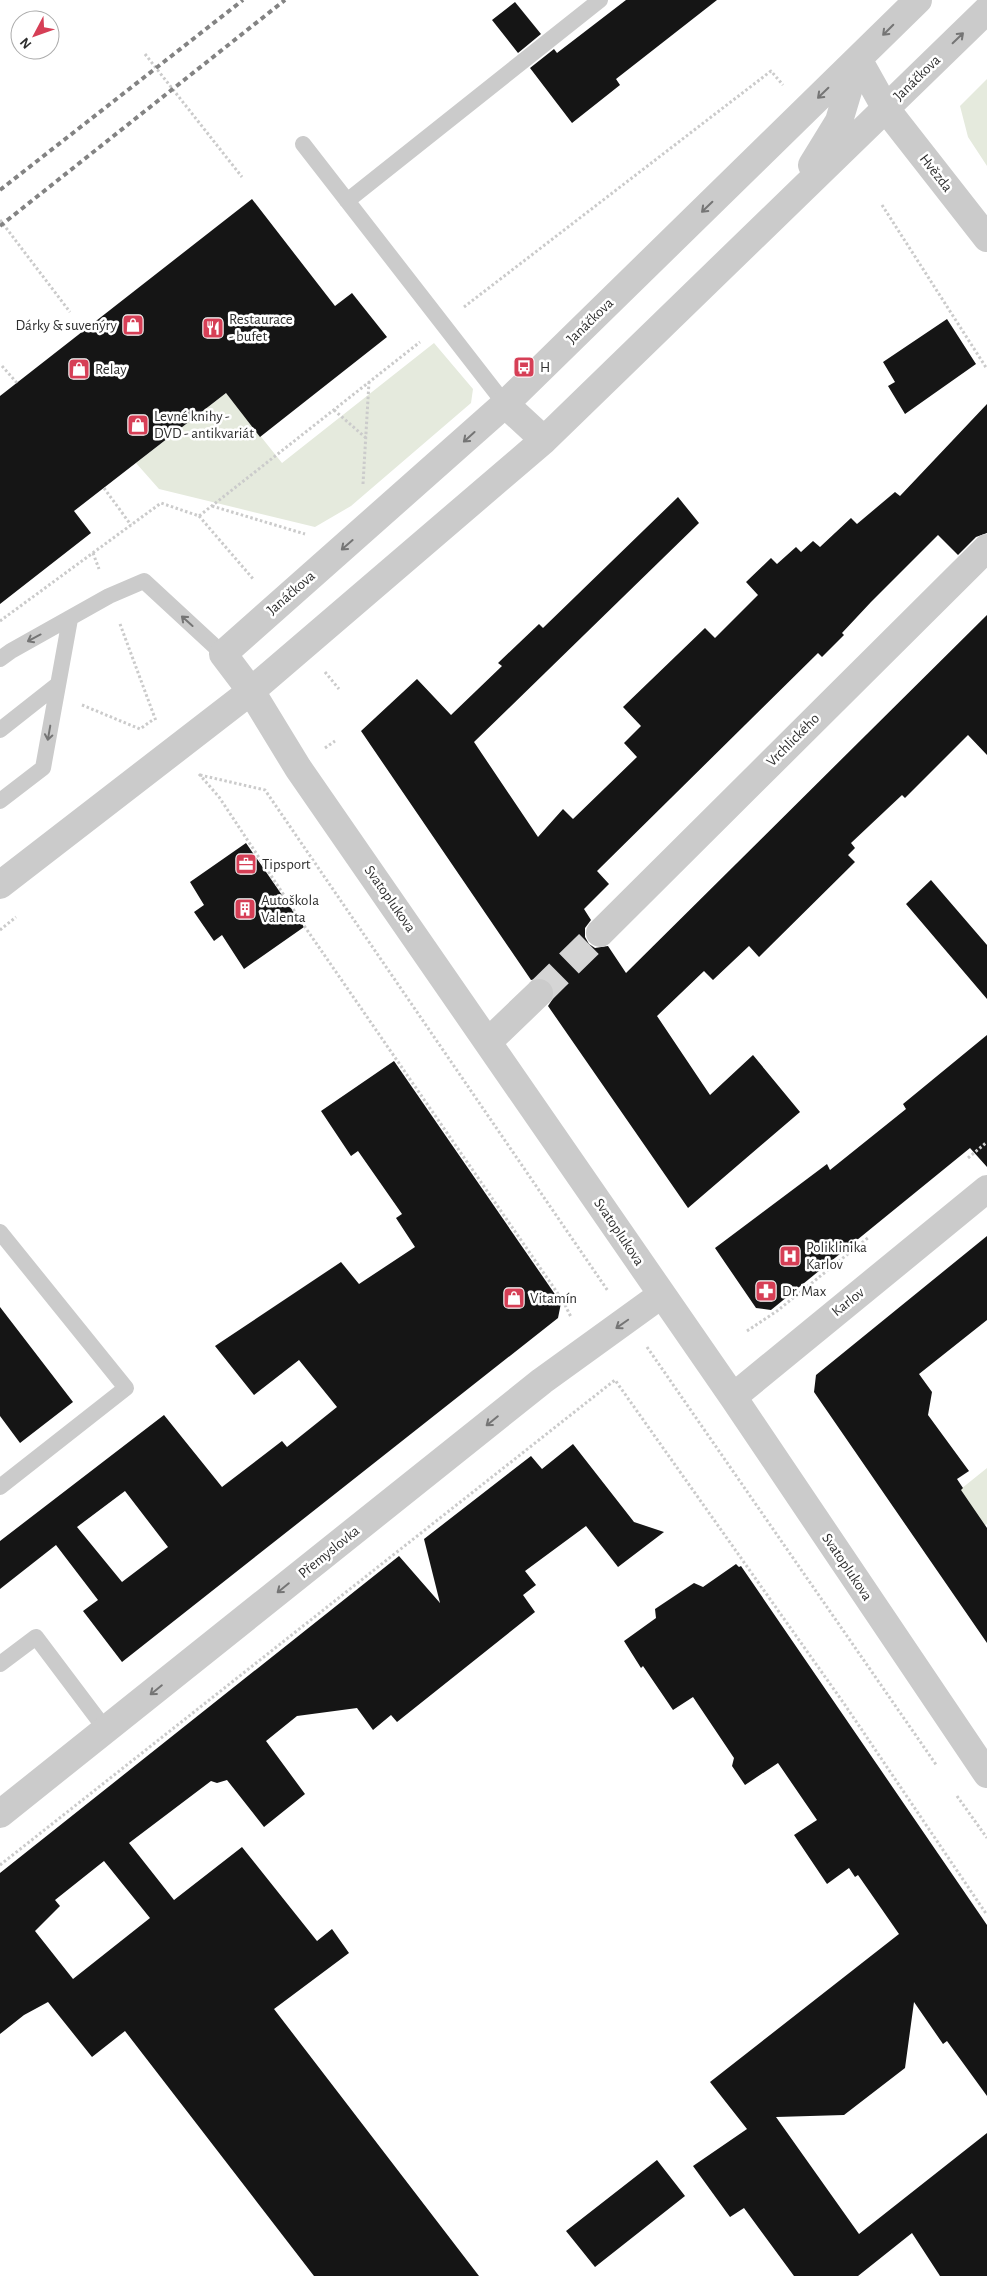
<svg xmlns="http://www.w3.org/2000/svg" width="987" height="2276" font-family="'Alegreya Sans',sans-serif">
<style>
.green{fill:#e5eadd}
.building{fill:#151515;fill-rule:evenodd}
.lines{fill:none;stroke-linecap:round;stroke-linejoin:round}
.minor-tunnel{stroke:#d5d5d5;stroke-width:28;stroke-dasharray:28 14;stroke-linecap:butt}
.path{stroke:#cbcbcb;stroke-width:3;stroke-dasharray:2.5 2.5;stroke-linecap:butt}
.service{stroke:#cbcbcb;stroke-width:16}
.minor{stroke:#cbcbcb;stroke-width:28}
.rail{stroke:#838383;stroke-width:4;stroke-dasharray:5 4;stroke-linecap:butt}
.oneway{stroke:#757575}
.labels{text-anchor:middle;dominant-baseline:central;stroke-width:5;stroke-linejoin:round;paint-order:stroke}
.street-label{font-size:15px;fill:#2e2e2e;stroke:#fff}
.poi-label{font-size:15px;fill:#2e2e2e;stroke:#fff;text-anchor:start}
</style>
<rect width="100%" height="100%" fill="#fff"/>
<path class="green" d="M 987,79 L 987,166 L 968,137 L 960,106 Z
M 434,343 L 473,389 L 471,403 L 351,506 L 315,527 L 159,489 L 136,463 L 226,393 L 282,463 Z
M 987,1468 L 987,1524 L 931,1562 L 910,1530 Z"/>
<path class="building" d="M 626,0 L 717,0 L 616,79 L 620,85 L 572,123 L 530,68 L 554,49 L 557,53 Z
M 515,2 L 541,34 L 518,53 L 492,20 Z
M 252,199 L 335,306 L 352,293 L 387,337 L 260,437 L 226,393 L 74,511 L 91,533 L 0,604 L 0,396 Z
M 947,319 L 976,364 L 905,414 L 888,386 L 895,382 L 883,362 Z
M 987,404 L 987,533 L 976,537 L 958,555 L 938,535 L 871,602 L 842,633 L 844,635 L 822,657 L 818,653 L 597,871 L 609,884 L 584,909 L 591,920 L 585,928 L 585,937 L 589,944 L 595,948 L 608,946 L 626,973 L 987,615 L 987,755 L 968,735 L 905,798 L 902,795 L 851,843 L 855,848 L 848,855 L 855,862 L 759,957 L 749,946 L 713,980 L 704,971 L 657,1016 L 710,1095 L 753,1055 L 800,1112 L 688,1208 L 548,1006 L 554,997 L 554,989 L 551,983 L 543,978 L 531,980 L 361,731 L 417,679 L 451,715 L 502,666 L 498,663 L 539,624 L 543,628 L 678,497 L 699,523 L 474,742 L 538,837 L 563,809 L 573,819 L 637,757 L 624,743 L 641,726 L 623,707 L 705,628 L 715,638 L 758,595 L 746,582 L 771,558 L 777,564 L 796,547 L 801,552 L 813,541 L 820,547 L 851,518 L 857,524 L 895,492 L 900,496 Z
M 246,843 L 304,927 L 244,969 L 222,935 L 214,941 L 194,912 L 204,905 L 190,882 Z
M 931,880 L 987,945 L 987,999 L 906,904 Z
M 987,1035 L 987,1167 L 970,1148 L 771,1310 L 756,1308 L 715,1248 L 827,1164 L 830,1170 L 906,1109 L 903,1104 Z
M 394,1061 L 561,1303 L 558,1318 L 122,1662 L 83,1611 L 98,1600 L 56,1545 L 0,1589 L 0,1541 L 164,1415 L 222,1487 L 282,1441 L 287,1447 L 337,1407 L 299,1360 L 254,1395 L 215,1346 L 341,1262 L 359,1284 L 415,1247 L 396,1218 L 402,1214 L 358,1151 L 351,1156 L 321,1111 ZM 125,1491 L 168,1547 L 122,1582 L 77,1527 Z
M 987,1236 L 987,1320 L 919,1374 L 932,1392 L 928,1415 L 969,1471 L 957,1479 L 963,1488 L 961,1490 L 987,1528 L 987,1643 L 814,1392 L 816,1375 Z
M 0,1307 L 73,1402 L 20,1443 L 0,1416 Z
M 573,1444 L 634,1522 L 664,1532 L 618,1567 L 586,1526 L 525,1571 L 536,1585 L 523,1595 L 535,1612 L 397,1722 L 391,1715 L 373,1730 L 357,1708 L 297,1716 L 266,1741 L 305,1794 L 264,1827 L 227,1780 L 217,1783 L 211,1781 L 129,1843 L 174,1900 L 242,1847 L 317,1941 L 332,1929 L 349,1953 L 274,2009 L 479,2276 L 314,2276 L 125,2031 L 92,2057 L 48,2002 L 24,2015 L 0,2034 L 0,1873 L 399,1556 L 440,1603 L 424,1539 L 531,1456 L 542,1469 ZM 104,1861 L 150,1918 L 73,1979 L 35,1931 L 60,1906 L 55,1900 Z
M 736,1564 L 739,1567 L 741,1566 L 987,1925 L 987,2096 L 947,2041 L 943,2044 L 914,2002 L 905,2068 L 844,2115 L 776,2117 L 859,2234 L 987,2133 L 987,2276 L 940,2276 L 912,2233 L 858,2276 L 794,2276 L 744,2208 L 730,2217 L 693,2166 L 747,2129 L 710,2082 L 899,1934 L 858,1875 L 855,1877 L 849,1868 L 827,1884 L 794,1835 L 817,1820 L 778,1763 L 745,1785 L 732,1766 L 734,1758 L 693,1697 L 673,1710 L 643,1666 L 641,1668 L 624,1641 L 656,1618 L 655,1609 L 694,1583 L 703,1587 Z
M 657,2160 L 685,2196 L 595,2267 L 566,2231 Z"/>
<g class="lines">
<path class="minor-tunnel" d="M 539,993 L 600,933"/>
<path class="path" d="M 145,54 L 242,177
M 882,205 L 987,369
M 0,220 L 70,312
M 464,307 L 771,71 L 783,85
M 2,366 L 17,383
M 334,410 L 366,438
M 363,484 L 369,382
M 104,488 L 131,525
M 212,506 L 305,534
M 199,516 L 254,580
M 93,553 L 99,569
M 0,621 L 161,503 L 199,516 L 420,342
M 120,624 L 156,721
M 325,672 L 339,689
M 82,705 L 140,729 L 154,719
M 325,748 L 335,741
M 199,774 L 219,797 L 305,927 L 563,1301 L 571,1317
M 200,775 L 265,790 L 608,1291
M 0,930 L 16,917
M 968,1158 L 987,1142
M 747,1331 L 777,1311 L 869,1237
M 647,1347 L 937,1766
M 957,1796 L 987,1838
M 0,1865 L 615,1380 L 845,1705 L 987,1915"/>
<path class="service" d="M 303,144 L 505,404
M 347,201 L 600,0
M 0,659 L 11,651 L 109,596 L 144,581 L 223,654
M 0,730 L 57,685
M 0,801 L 43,768 L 70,619
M 0,1232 L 126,1388 L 0,1487
M 0,1664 L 36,1637 L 106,1730"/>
<path class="minor" d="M 918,0 L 505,404 L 223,654 L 251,691 L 298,768 L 733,1397 L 987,1774
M 858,59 L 886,109 L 987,238
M 812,165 L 839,121 L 857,61
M 505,404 L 544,440
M 0,885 L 251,691 L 544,440 L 987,10
M 600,933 L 987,548
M 489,1041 L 539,993
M 733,1397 L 987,1189
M 0,1814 L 542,1381 L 661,1295"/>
<path class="rail" d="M 0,190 L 243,0
M 0,226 L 285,0"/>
</g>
<defs><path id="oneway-shaft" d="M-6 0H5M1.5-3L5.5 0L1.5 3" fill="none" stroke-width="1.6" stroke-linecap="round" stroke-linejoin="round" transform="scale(1.25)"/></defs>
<g class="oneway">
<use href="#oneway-shaft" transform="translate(888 30) rotate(135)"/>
<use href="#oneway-shaft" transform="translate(958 38) rotate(-44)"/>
<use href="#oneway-shaft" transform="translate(823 93) rotate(136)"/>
<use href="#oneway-shaft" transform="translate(707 207) rotate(136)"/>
<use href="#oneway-shaft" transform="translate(469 437) rotate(138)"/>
<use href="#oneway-shaft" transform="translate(347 545) rotate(139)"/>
<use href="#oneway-shaft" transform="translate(187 621) rotate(-138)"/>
<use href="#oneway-shaft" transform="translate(34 638) rotate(152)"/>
<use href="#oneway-shaft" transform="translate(49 733) rotate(100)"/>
<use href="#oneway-shaft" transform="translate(622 1324) rotate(145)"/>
<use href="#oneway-shaft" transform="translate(492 1421) rotate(141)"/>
<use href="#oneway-shaft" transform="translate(283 1588) rotate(141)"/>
<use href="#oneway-shaft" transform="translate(156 1690) rotate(141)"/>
</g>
<defs>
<g id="shop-square" transform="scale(1.125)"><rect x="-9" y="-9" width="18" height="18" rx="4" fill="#d63f56" stroke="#fff"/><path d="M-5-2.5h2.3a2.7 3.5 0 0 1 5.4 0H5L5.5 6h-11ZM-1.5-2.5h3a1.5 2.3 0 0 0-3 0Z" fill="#fff"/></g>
<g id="restaurant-square" transform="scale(1.125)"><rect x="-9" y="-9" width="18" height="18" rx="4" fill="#d63f56" stroke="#fff"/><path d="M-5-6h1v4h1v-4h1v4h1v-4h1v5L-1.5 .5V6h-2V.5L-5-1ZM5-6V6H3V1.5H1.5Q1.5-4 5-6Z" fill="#fff"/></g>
<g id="bus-square" transform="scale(1.125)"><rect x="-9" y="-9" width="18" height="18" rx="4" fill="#d63f56" stroke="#fff"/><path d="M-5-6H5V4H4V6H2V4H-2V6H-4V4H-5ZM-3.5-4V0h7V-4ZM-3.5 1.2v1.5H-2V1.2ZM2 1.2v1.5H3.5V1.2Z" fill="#fff"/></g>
<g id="office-square" transform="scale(1.125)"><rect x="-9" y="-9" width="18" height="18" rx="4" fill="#d63f56" stroke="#fff"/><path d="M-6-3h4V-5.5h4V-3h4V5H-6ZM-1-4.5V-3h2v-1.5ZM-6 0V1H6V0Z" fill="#fff"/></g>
<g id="building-square" transform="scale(1.125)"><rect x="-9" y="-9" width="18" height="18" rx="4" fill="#d63f56" stroke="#fff"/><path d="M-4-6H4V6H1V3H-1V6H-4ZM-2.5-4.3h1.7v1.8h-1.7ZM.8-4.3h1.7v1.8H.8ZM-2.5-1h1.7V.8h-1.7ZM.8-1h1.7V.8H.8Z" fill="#fff"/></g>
<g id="hospital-square" transform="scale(1.125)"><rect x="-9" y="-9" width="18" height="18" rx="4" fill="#d63f56" stroke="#fff"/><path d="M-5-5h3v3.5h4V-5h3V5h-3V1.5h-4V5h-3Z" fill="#fff"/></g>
<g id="pharmacy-square" transform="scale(1.125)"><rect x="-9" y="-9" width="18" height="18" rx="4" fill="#d63f56" stroke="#fff"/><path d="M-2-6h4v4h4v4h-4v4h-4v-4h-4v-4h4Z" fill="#fff"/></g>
</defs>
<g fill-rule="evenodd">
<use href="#shop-square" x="133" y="325"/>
<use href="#restaurant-square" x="213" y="328"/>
<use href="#bus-square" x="524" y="367"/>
<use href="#shop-square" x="79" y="369"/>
<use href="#shop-square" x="138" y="425"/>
<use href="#office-square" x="246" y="864"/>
<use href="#building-square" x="245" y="909"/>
<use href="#hospital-square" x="790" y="1256"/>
<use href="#pharmacy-square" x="766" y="1291"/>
<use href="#shop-square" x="514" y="1298"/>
</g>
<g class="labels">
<g class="street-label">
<text transform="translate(917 78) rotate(-44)">Janáčkova</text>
<text transform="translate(936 173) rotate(52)">Hvězda</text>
<text transform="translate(590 321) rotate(-44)">Janáčkova</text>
<text transform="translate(291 593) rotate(-41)">Janáčkova</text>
<text transform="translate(793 740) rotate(-45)">Vrchlického</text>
<text transform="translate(390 899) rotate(55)">Svatoplukova</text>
<text transform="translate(619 1232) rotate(56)">Svatoplukova</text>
<text transform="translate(848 1302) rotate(-39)">Karlov</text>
<text transform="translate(329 1552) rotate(-39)">Přemyslovka</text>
<text transform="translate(847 1567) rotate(56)">Svatoplukova</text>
</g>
<g class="poi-label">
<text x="229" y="319">Restaurace<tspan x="229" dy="17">- bufet</tspan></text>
<text x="117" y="325" text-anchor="end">Dárky &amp; suvenýry</text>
<text x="540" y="367">H</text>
<text x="95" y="369">Relay</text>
<text x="154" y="416">Levné knihy -<tspan x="154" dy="17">DVD - antikvariát</tspan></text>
<text x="262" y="864">Tipsport</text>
<text x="261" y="900">Autoškola<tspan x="261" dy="17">Valenta</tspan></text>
<text x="806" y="1247">Poliklinika<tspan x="806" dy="17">Karlov</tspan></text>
<text x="782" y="1291">Dr. Max</text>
<text x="530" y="1298">Vitamín</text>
</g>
</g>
<g transform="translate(35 35) rotate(229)"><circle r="24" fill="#ffffff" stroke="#ababab"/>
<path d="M0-4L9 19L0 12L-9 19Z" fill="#d63f56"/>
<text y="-8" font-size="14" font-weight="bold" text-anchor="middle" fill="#2e2e2e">N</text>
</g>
</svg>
